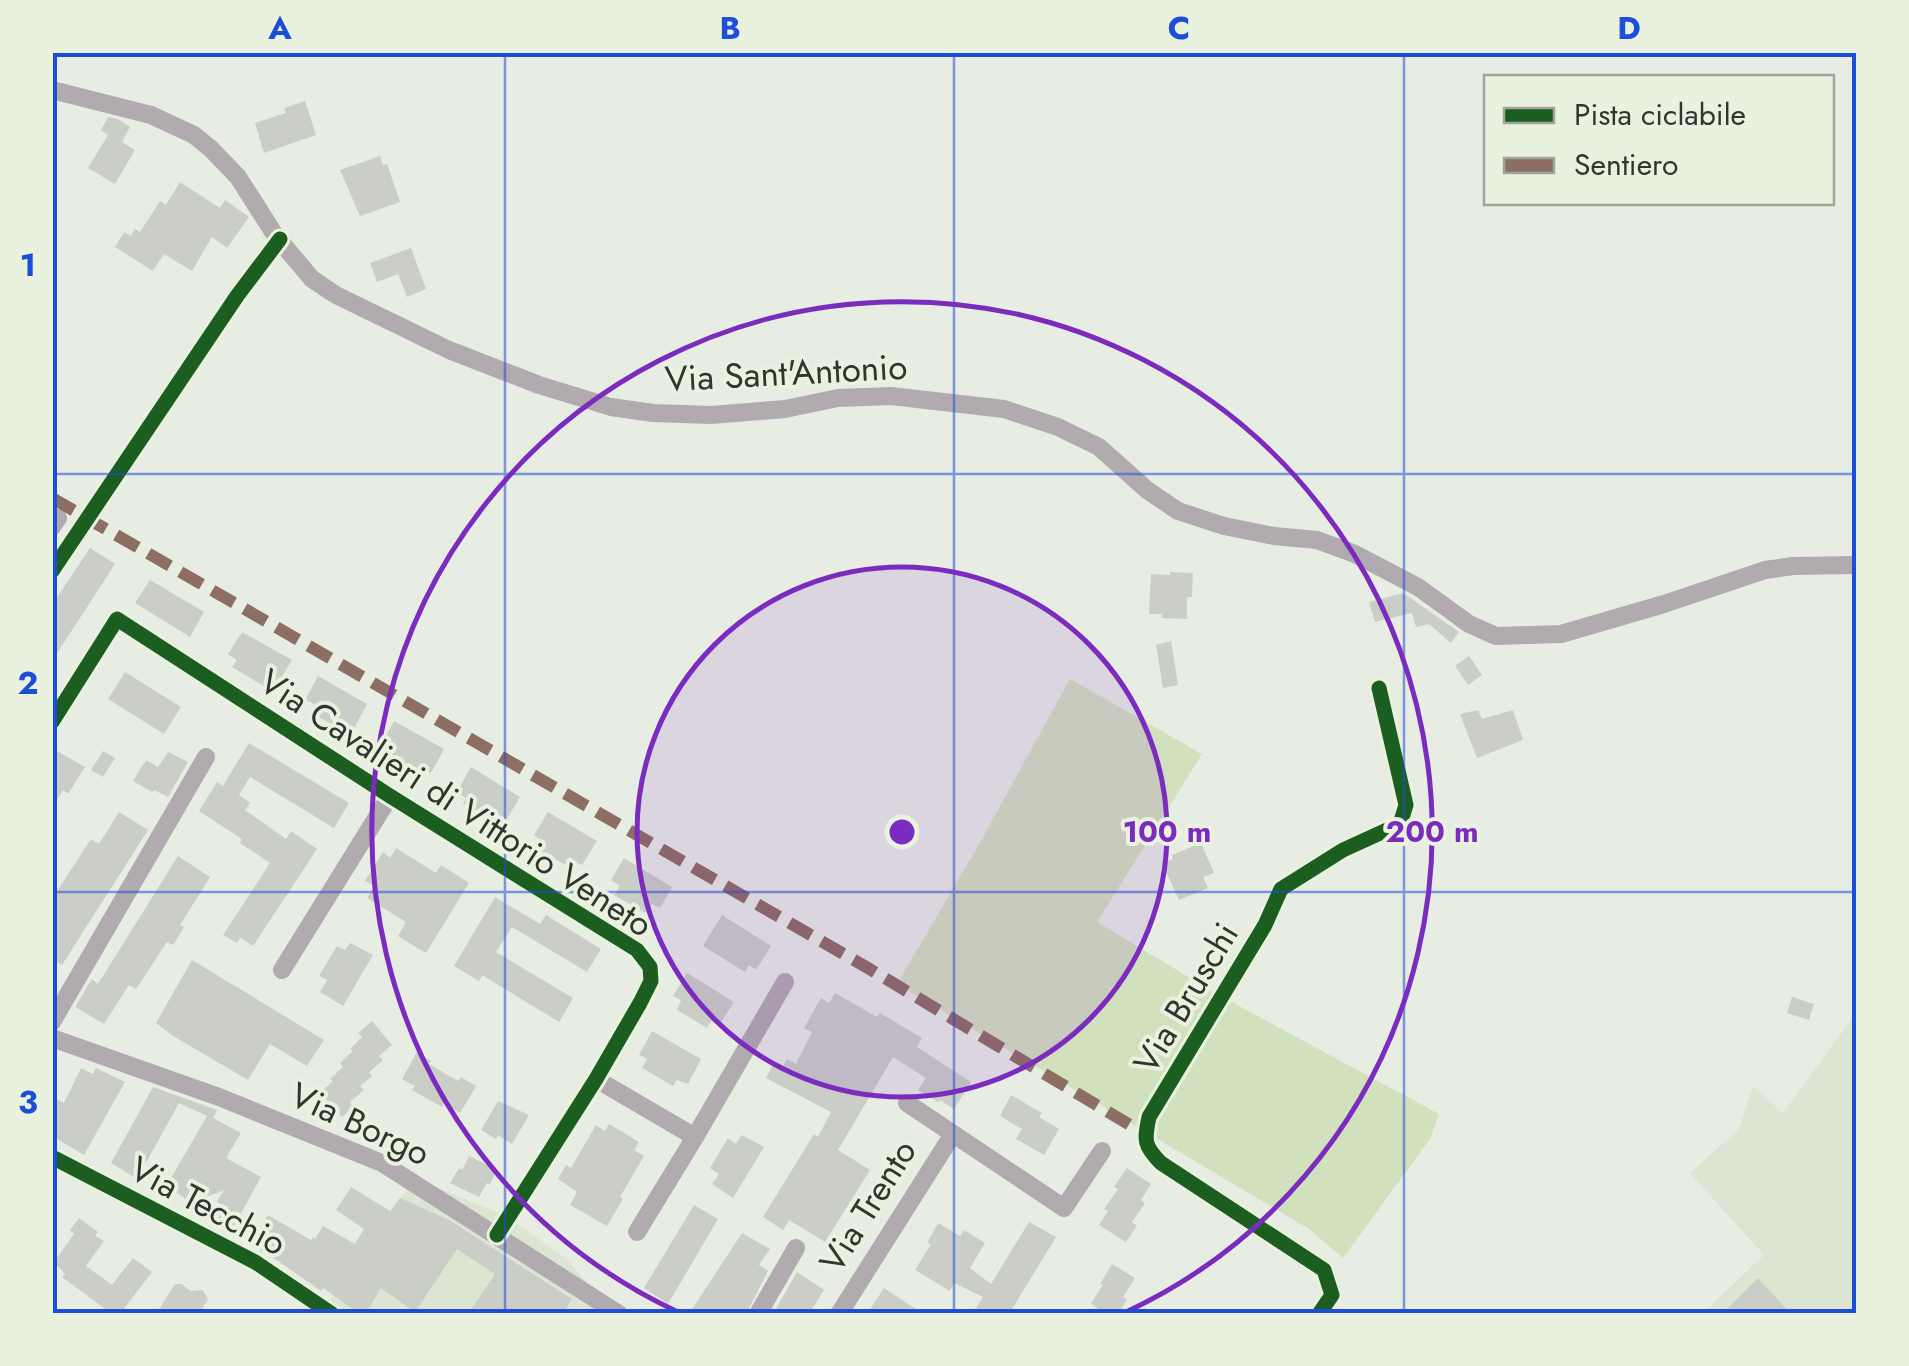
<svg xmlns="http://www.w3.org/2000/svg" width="1909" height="1366" font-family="Jost,sans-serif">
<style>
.built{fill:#dce4d2}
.green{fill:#d2e1bd}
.building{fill:#cacec6}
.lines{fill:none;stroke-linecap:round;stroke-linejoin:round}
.minor{stroke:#b1abb0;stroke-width:18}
.quiet{stroke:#8d6e63;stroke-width:12;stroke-dasharray:25 12;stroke-linecap:butt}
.cycleway-casing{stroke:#e9f1df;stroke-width:21}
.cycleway{stroke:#1b5e20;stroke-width:15}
.grid{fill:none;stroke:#1d4ed8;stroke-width:2.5;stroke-opacity:0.55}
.ring{fill:none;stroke:#7b2cbf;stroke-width:5}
.labels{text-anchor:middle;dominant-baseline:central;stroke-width:8;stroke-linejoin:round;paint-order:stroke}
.street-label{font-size:35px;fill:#32352f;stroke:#e9f1df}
.centre{fill:#7b2cbf;stroke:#e9f1df;stroke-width:5}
.ring-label{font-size:30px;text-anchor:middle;font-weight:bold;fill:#7b2cbf;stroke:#e9f1df;stroke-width:8;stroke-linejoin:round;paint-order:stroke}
.neatline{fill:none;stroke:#1d4ed8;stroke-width:4}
.grid-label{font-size:32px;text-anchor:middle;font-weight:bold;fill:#1d4ed8}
</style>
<rect width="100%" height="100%" fill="#e8ede3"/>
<path class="built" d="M 1856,1013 L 1856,1313 L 1703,1313 L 1764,1255 L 1690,1173 L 1739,1129 L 1753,1086 L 1783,1113 Z
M 415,1179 L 507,1216 L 570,1262 L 611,1313 L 342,1314 L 327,1304 Z"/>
<path class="green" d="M 1070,679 L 1202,754 L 1097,922 L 1215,993 L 1439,1114 L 1430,1139 L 1343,1258 L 1309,1229 L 897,984 L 977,848 Z"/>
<path class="building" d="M 305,101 L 316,135 L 264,153 L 255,123 L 286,113 L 284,108 Z
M 108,117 L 118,119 L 130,127 L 122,142 L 135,150 L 115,184 L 88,168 L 108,135 L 101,130 Z
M 380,156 L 383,165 L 387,164 L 400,202 L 360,216 L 340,170 Z
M 180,182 L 220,208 L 225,200 L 249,217 L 227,248 L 212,237 L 192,271 L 164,254 L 153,271 L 115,247 L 124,232 L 131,236 L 135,229 L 140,232 L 160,201 L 166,205 Z
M 411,248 L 426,289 L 407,297 L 398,274 L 377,282 L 370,263 Z
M 90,548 L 115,564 L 52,661 L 52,605 Z
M 1170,572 L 1193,573 L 1192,597 L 1187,597 L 1187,619 L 1162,618 L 1162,614 L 1149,614 L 1151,574 L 1170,575 Z
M 150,580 L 204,612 L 190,637 L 135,603 Z
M 1403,593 L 1459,632 L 1451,643 L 1429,624 L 1416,627 L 1412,613 L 1375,622 L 1369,602 Z
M 242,632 L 292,660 L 278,683 L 270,678 L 265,687 L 232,667 L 237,660 L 228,654 Z
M 1171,641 L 1178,685 L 1163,688 L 1156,645 Z
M 1469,656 L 1482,675 L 1468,685 L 1455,666 Z
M 125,672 L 181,707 L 164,734 L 108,699 Z
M 318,676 L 367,704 L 354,728 L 346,724 L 342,730 L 309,712 L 314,704 L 305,700 Z
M 1478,710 L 1482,719 L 1513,710 L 1523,740 L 1477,758 L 1460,714 Z
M 394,721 L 444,749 L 431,773 L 422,769 L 418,775 L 384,757 L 388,749 L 381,745 Z
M 249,743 L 349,803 L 334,828 L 250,777 L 239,795 L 250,803 L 245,810 L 286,839 L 291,831 L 317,849 L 253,946 L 240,937 L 237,943 L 223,935 L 270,863 L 240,843 L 242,839 L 199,811 L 217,782 L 223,786 Z
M 52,748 L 85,767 L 68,794 L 63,790 L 52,807 Z
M 103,751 L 115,758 L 103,777 L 91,770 Z
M 168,752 L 188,762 L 168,797 L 154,790 L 152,792 L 133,781 L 146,760 L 158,767 Z
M 471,767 L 520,797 L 507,819 L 499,815 L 494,822 L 463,804 L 466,798 L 457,792 Z
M 119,812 L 148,830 L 62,965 L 52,959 L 52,899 L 91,839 L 99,844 Z
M 548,812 L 597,841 L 582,865 L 573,861 L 569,867 L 536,848 L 540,840 L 534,835 Z
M 1201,843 L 1214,873 L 1203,877 L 1208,888 L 1179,900 L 1162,863 L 1173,859 L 1172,855 Z
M 396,848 L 436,873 L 441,865 L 469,883 L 426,953 L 398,936 L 406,922 L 367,898 L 375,886 L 365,881 L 383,852 L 390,858 Z
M 178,856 L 210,877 L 180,925 L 184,927 L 173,945 L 167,942 L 136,989 L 129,985 L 104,1024 L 75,1007 L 92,979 L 98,984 Z
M 624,858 L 672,887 L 660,908 L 652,904 L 646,913 L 614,895 L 620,886 L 611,880 Z
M 495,897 L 540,924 L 546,915 L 601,949 L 587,972 L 512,927 L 496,952 L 573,998 L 559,1022 L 482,975 L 479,981 L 454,966 Z
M 722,915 L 771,946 L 756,970 L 749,965 L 745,972 L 703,946 Z
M 350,943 L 373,955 L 343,1006 L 320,992 L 327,980 L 319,976 L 337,946 L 345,950 Z
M 192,960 L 324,1040 L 307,1066 L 270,1044 L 248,1080 L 173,1036 L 156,1023 Z
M 687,973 L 734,1002 L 720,1024 L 712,1020 L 707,1028 L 677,1010 L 681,1000 L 673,996 Z
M 835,993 L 877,1017 L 880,1013 L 922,1038 L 917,1047 L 971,1082 L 954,1109 L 940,1100 L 938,1102 L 918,1090 L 926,1078 L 893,1057 L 838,1150 L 870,1170 L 825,1242 L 789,1220 L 783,1230 L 763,1217 L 814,1134 L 818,1137 L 831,1112 L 766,1078 L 774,1063 L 782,1069 L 787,1059 L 796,1064 L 812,1032 L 804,1028 L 821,998 L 829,1003 Z
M 1792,997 L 1814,1004 L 1809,1020 L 1787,1013 Z
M 372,1021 L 392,1045 L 379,1056 L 383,1060 L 369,1072 L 372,1076 L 360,1086 L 364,1090 L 350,1102 L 354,1107 L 342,1117 L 320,1093 L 333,1081 L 330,1079 L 343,1067 L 340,1063 L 353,1051 L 350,1049 L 362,1037 L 358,1033 Z
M 652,1031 L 701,1059 L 688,1084 L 677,1080 L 673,1086 L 642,1068 L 647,1059 L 639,1055 Z
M 417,1052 L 431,1061 L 429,1064 L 458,1081 L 461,1077 L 476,1086 L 460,1113 L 444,1103 L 442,1107 L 412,1090 L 415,1086 L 402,1079 Z
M 81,1068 L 93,1074 L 96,1068 L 125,1082 L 84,1155 L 52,1136 L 52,1097 L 64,1103 Z
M 153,1087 L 217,1110 L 213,1118 L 241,1133 L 226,1158 L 261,1177 L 234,1226 L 218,1218 L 225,1208 L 217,1202 L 224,1190 L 191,1203 L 167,1185 L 207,1116 L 179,1103 L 137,1179 L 111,1163 Z
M 1011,1095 L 1042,1113 L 1039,1117 L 1059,1129 L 1044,1155 L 1016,1139 L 1022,1129 L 1000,1116 Z
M 498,1101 L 529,1115 L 512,1144 L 498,1135 L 496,1139 L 481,1130 Z
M 609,1124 L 639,1142 L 634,1150 L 644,1156 L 620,1197 L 623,1199 L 607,1226 L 570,1205 L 577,1192 L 558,1179 L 566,1165 L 571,1168 L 596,1125 L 605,1131 Z
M 742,1135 L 764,1147 L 733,1198 L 712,1184 L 719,1174 L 710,1168 L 728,1138 L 736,1144 Z
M 469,1156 L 497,1170 L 490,1184 L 487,1183 L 479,1197 L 450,1183 L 459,1168 L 462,1170 Z
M 1127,1168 L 1151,1184 L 1141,1200 L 1145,1203 L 1132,1222 L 1137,1226 L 1126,1242 L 1099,1225 L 1108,1211 L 1104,1209 L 1118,1189 L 1114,1187 Z
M 351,1187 L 390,1211 L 400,1198 L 449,1220 L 572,1299 L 562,1314 L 468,1314 L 495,1274 L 457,1249 L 415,1312 L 381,1288 L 365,1314 L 360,1314 L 323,1288 L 321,1291 L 275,1259 L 250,1245 L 268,1215 L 311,1240 L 313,1237 L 315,1239 L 323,1226 L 355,1244 L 364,1229 L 336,1210 Z
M 694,1205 L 718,1219 L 668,1304 L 644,1288 Z
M 79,1218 L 98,1232 L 95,1236 L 104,1241 L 86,1266 L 112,1285 L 133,1258 L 152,1272 L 120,1314 L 112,1314 L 62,1277 L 65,1274 L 54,1262 L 74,1234 L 70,1230 Z
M 1029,1222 L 1056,1237 L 1009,1314 L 972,1314 L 983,1297 L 954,1283 L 950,1291 L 915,1270 L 931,1244 L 927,1243 L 938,1223 L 960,1236 L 964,1230 L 985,1243 L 970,1268 L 991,1284 Z
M 742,1233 L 770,1249 L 759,1265 L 768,1271 L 746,1314 L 689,1314 Z
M 1112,1264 L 1135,1278 L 1123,1297 L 1127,1300 L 1118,1314 L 1104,1314 L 1091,1303 L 1103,1285 L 1100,1284 Z
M 797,1272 L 824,1290 L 809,1314 L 773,1314 Z
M 1758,1278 L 1791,1314 L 1722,1314 Z
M 175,1284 L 181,1284 L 191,1291 L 203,1290 L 208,1299 L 199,1314 L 156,1314 Z
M 884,1288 L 923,1314 L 867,1314 Z"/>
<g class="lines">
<path class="minor" d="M 52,90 L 151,115 L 194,135 L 211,149 L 238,177 L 275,235 L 312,279 L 336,295 L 449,350 L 539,385 L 611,407 L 653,413 L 711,415 L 785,409 L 838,398 L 891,396 L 1004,409 L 1058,427 L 1099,447 L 1147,490 L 1178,511 L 1224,526 L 1274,536 L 1317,540 L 1355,554 L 1418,587 L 1469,624 L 1496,636 L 1561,634 L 1664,604 L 1765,570 L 1793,566 L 1856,565
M 52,527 L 58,518
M 52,722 L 117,619 L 390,796 L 637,950 L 650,967 L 651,981 L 640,1003 L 596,1079 L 497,1235
M 282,970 L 390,796
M 52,1022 L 206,757
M 52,1038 L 219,1097 L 382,1163 L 619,1314
M 596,1079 L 695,1137
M 907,1103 L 1064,1208 L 1102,1151
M 52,1157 L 255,1262 L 332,1314
M 637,1232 L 695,1137 L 785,982
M 758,1314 L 796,1248
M 839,1314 L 953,1134
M 1319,1314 L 1332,1295 L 1324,1270 L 1161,1163 C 1144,1146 1144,1141 1149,1117 L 1265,925 L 1281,889 L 1343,850 L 1400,824 L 1406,805 L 1379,688"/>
<path class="quiet" d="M 52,498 L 868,968 L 1145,1134"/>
<g class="cycleway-casing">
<path id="cycleway" d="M 52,571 L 237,296 L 280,239
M 52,722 L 117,619 L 390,796 L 637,950 L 650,967 L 651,981 L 640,1003 L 596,1079 L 497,1235
M 52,1157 L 255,1262 L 332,1314
M 1319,1314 L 1332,1295 L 1324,1270 L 1161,1163 C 1144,1146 1144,1141 1149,1117 L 1265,925 L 1281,889 L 1343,850 L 1400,824 L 1406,805 L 1379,688"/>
</g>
<use href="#cycleway" class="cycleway"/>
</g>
<path class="grid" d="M 505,52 L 505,1314M 954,52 L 954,1314M 1404,52 L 1404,1314M 52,474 L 1856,474M 52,892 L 1856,892"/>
<circle cx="902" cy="832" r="265" fill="#7b2cbf" fill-opacity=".12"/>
<g class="ring">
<circle cx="902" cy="832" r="265"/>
<path d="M678 1312A530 530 0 1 1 1126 1312"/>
</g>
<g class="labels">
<g class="street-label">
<text transform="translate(786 373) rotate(-3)">Via Sant'Antonio</text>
<text transform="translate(456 803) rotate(33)">Via Cavalieri di Vittorio Veneto</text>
<text transform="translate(1186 998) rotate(-59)">Via Bruschi</text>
<text transform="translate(360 1124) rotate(25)">Via Borgo</text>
<text transform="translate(208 1206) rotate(28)">Via Tecchio</text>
<text transform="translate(868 1206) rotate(-58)">Via Trento</text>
</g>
</g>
<circle cx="902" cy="832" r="15" class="centre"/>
<g class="ring-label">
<text x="1167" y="842">100 m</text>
<text x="1432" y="842">200 m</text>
</g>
<rect width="1909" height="1366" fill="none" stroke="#e9f1df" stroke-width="110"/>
<rect x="1484" y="75" width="350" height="130" fill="#e9f1df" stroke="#a0a699" stroke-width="2.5"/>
<rect x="1504" y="108" width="50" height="15" fill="#1b5e20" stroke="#a0a699" stroke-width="2.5"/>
<text x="1574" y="125" font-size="30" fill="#32352f">Pista ciclabile</text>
<rect x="1504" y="158" width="50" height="15" fill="#8d6e63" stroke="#a0a699" stroke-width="2.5"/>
<text x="1574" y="175" font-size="30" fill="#32352f">Sentiero</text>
<rect x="55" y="55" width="1799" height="1256" class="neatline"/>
<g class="grid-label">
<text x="280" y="39">A</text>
<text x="730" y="39">B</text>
<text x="1179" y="39">C</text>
<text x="1629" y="39">D</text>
<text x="28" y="276">1</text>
<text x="28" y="694">2</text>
<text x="28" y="1113">3</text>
</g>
</svg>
